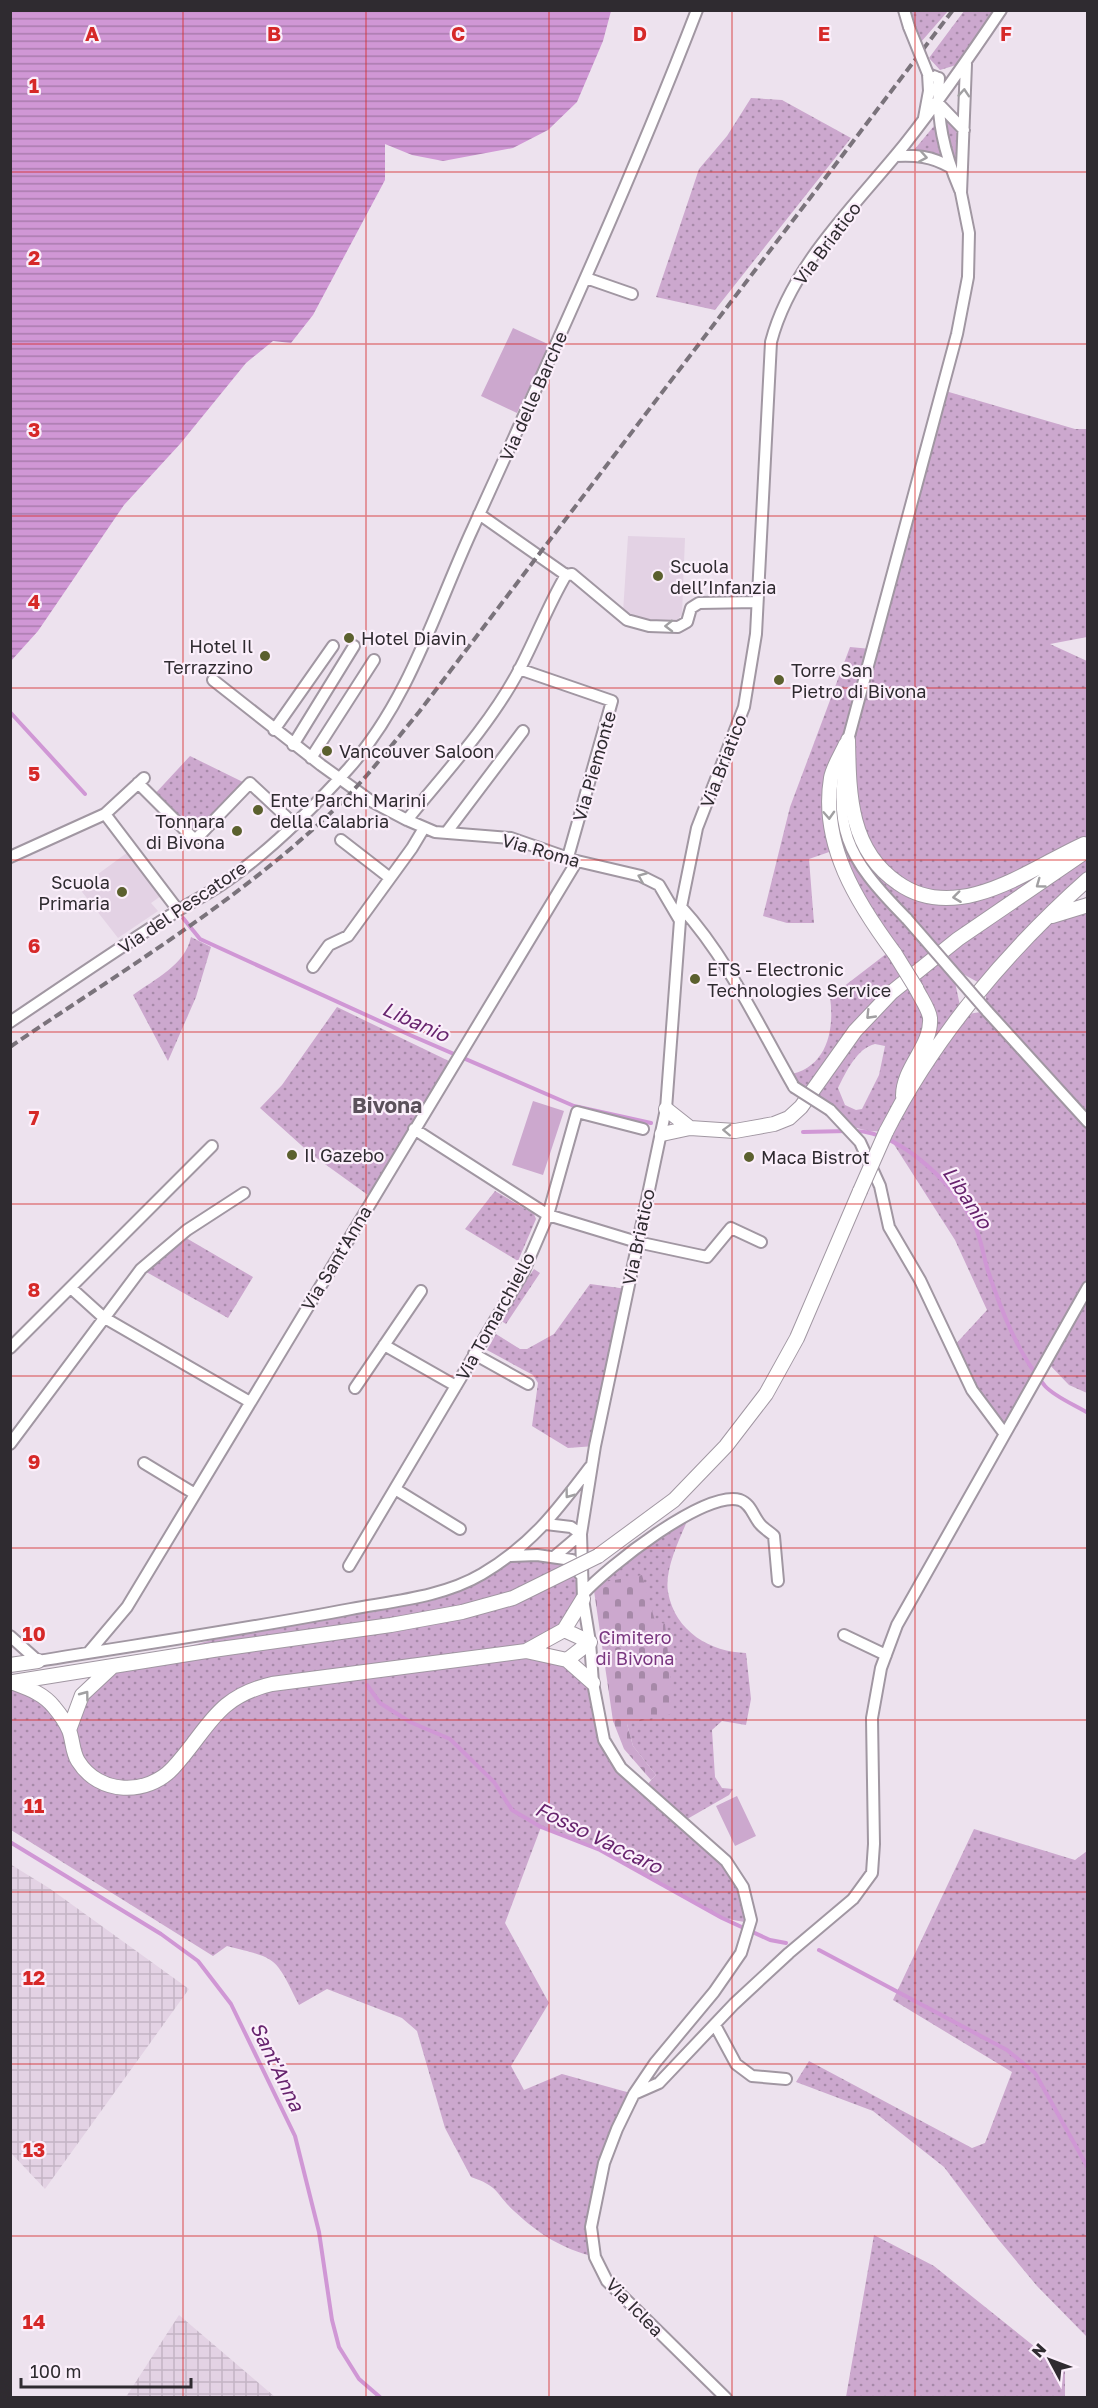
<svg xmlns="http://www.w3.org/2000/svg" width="1098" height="2408" font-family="'Golos Text',sans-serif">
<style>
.built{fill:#e3d2e4}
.industrial{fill:url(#industrial-grid)}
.grass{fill:url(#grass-dots);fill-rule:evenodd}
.cemetery{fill:url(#cemetery-stones)}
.garden{fill:#cca8ce}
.water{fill:url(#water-rules)}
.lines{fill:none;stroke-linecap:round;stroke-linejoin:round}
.stream{stroke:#d097d5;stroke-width:4}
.minor-casing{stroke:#a197a2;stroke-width:14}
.major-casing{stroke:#a197a2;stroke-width:16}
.minor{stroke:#fff;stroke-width:10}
.major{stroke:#fff;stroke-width:14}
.rail{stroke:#7a737b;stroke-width:4;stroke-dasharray:9 4.5;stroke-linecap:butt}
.minor-bridge-casing{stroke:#a197a2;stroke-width:14;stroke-linecap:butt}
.major-bridge-casing{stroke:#a197a2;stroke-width:16;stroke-linecap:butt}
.minor-bridge{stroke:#fff;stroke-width:10}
.major-bridge{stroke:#fff;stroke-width:14}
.oneway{stroke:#a1a0a2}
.grid{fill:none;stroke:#d62828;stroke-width:1.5;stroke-opacity:0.55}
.poi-dot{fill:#5b602e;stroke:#fbeffb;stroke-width:2}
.labels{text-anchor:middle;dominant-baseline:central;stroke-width:4.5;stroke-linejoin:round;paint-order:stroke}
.street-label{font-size:18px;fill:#2f2b30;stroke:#fbeffb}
.poi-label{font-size:18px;fill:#2f2b30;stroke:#fbeffb;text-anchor:start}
.park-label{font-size:18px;fill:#79367f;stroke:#fbeffb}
.water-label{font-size:20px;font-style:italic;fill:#67246e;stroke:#fbeffb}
.quarter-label{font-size:21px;font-weight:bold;fill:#5b515b;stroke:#fbeffb}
.grid-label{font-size:20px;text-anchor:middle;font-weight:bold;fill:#d62828;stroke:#fbeffb;stroke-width:4.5;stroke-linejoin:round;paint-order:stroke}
</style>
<defs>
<pattern id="industrial-grid" width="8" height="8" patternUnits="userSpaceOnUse" patternTransform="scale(1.5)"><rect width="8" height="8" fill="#e3d2e4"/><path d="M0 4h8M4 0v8" fill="none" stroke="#c3b4c4"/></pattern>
<pattern id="grass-dots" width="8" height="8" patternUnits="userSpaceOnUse" patternTransform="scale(1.5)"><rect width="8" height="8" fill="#cca8ce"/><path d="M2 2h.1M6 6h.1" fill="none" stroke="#a689a8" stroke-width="1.8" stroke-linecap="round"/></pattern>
<pattern id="cemetery-stones" width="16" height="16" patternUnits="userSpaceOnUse" patternTransform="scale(1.5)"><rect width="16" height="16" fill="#cca8ce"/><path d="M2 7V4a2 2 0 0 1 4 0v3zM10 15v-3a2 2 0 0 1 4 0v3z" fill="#a689a8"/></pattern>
<pattern id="water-rules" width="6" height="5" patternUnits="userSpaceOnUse" patternTransform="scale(1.5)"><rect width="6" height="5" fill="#d097d5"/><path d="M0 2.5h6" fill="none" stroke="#a97bad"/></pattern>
</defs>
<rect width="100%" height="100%" fill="#ede2ee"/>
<path class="built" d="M 628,536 L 685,538 L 682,614 L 676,622 L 629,619 L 623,612 Z
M 128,852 L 161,896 L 151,903 L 158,911 L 118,938 L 79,888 Z"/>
<path class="industrial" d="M 10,1864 L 49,1888 L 189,1989 L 45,2189 L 11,2153 Z
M 179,2315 L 275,2397 L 126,2397 Z"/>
<path class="grass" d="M 904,11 L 948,11 L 921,42 L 909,27 Z
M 964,11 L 1001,11 L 966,62 L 940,70 L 929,58 Z
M 751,98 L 782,100 L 851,138 L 715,310 L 656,297 L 699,169 L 727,136 Z
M 945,118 C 965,132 960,145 958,168 L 947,143 Z
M 934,126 L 944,159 L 934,153 L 914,150 Z
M 942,390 L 1075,429 L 1087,429 L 1087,637 L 1050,644 L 1087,661 L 1087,879 L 1048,917 L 1087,905 L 1087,1393 L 1069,1385 L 1046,1361 L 1004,1433 L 952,1348 L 987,1310 L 955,1240 L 886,1132 L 869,1131 L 844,1125 L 787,1075 C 826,1069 835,1032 830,997 L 886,954 L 871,931 L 832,851 L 809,859 L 814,923 L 787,923 L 763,916 L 790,807 L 850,647 L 871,649 ZM 952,968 L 985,986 L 987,1011 L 962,1015 ZM 875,1044 L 885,1046 L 879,1075 L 862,1109 L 856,1110 L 845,1105 L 838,1088 C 846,1072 857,1048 875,1044 Z
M 190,756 L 247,784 L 197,838 L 152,797 Z
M 191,937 L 211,947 L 196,997 L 168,1061 L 133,995 C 155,979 185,965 191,937 Z
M 337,1007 L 453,1063 L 372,1198 L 311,1154 L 260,1108 L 282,1085 Z
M 495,1191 L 534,1214 L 536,1219 L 518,1261 L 465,1229 Z
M 181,1235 L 253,1277 L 228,1318 L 141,1269 Z
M 534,1269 L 540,1273 L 506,1324 L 500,1320 Z
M 590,1284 L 627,1289 L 595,1446 L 568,1448 L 532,1426 L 538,1383 L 533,1375 L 487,1350 L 496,1334 L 520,1349 L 527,1349 L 554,1334 Z
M 691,1512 C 682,1534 664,1568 668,1592 C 675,1632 711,1652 746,1653 L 751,1699 L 746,1725 L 722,1721 L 712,1730 L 715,1777 L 722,1788 L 733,1789 L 729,1795 L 682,1822 L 726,1861 L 743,1887 L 750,1923 L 722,1918 L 600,1850 L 541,1827 L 505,1923 L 549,2003 L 511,2066 L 524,2090 L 562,2074 L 634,2094 L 617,2129 L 591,2227 L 595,2257 C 561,2248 540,2235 514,2211 C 494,2192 500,2187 471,2177 L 445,2128 L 417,2031 L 402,2018 L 327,1989 L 299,2005 C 275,1957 279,1959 227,1946 L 213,1956 L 11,1830 L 10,1682 L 36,1691 L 62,1721 L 73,1715 L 112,1667 L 271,1624 L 445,1591 L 511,1556 L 572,1560 L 583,1599 L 564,1630 L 527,1651 L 567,1660 L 593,1683 L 604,1740 L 644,1788 L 656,1775 L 633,1746 L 627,1724 L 655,1621 L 593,1584 Z
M 974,1829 L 1075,1860 L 1087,1851 L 1087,2337 L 1037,2286 L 998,2239 L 944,2167 L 873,2111 L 796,2082 L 809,2061 L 972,2148 L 985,2143 L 1012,2072 L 893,2000 Z
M 874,2235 L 934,2266 L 1065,2371 L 1065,2397 L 846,2397 Z"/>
<path class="cemetery" d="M 642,1575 L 655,1621 L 665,1624 L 674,1713 L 627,1724 L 633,1746 L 656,1775 L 651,1780 L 624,1749 L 613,1721 L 593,1584 Z"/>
<path class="garden" d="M 513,328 L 550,345 L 517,413 L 481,396 Z
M 533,1101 L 564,1111 L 543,1175 L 512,1165 Z
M 737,1796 L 756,1836 L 735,1846 L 716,1806 Z"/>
<path class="water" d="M 11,10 L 611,11 L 603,41 L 577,102 L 548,130 L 513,148 L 443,161 L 412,155 L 385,144 L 385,180 L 313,315 L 291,343 L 273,341 L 246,363 L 180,444 L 124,505 L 38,631 L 11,661 Z"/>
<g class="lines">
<path class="stream" d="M 10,712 L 85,794
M 183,918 L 200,939 L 410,1035 L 574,1106 L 651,1123
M 855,1131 C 901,1131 961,1190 977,1231 C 982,1244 984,1258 988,1271 C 1001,1310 1018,1354 1045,1386 C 1055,1397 1075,1405 1088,1413
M 803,1132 L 847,1131
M 367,1685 L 380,1703 L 410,1722 L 450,1739 L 494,1782 L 512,1810 L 541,1827 L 600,1850 L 722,1918 L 770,1940 L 786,1943
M 10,1842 L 161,1934 L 198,1961 L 231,2004 L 295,2136 L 319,2232 L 332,2320 L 339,2347 L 359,2379 L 381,2398
M 819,1950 L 1007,2050 L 1035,2073 L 1088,2168"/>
<g class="minor-casing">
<path id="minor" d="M 904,10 L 909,27
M 939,78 C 936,118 944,153 960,190
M 937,102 L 964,130
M 924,118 L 929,91 L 928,74 L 936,77
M 895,156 C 916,155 931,156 950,167
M 586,278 L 632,294
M 479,514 L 566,575
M 519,669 L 612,701 L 568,857
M 213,680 L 321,765 L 371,801 L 407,820 L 435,832 L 511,838 L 577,861 L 641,876 L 659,885 L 679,919
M 274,730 L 333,646
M 293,745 L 354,646
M 311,758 L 374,660
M 144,778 L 105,814 L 178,910
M 138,783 L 192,837 L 197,838 L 250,783 L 294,824
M 407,820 C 445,773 488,727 517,674 C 535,641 547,607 566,575 L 572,574 L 627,620 L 649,626 L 678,627 L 687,622 L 691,608 L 699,603 L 756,602
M 446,833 L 523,731
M 341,840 L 390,878
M 10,857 L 105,814
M 681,907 C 727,957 760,1028 794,1087
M 907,919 C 844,855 832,829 848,740 L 957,334 L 968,277 L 969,233 L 961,193 L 966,64
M 313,967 L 329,945 L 348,936 L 412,848 L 424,828
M 987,1011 L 1088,1122
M 10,1022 C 65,985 119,948 174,913 C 192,901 211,893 228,880 C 272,849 313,808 349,768 C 410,699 435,610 473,528 C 551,356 629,186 697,10
M 830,1110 L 860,1142 L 880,1186 L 889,1227 L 920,1280 L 972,1390 L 1004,1433
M 414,1129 L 548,1215 L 637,1242 L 707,1257 L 731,1228 L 761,1242
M 71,1288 L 103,1317 L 250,1402
M 384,1345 L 456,1386
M 10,1348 L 212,1146
M 474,1354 L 528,1384
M 355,1388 L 421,1291
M 10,1444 L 141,1269 L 187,1230 L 244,1193
M 144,1463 L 195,1494
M 395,1489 L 460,1529
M 546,1524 L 571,1527 L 581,1534
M 511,1556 L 537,1555 L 572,1560 L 580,1574
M 555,1556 L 581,1534
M 349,1566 L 523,1273 L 548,1215 L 577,1112 L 643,1129
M 583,1594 C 606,1568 706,1489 740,1500 C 751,1504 753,1516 760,1524 C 764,1529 770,1532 774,1536 L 778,1581
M 844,1635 L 886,1655
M 10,1636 L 38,1661 C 142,1644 247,1629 351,1609 C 394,1601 443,1597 482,1574 C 531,1545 556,1512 590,1467
M 89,1652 L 127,1607 L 577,861
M 715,2025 L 736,2064 L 752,2076 L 786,2079
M 634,2094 L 659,2083 L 734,2004 L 789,1953 L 853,1899 L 872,1873 L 874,1844 L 872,1718 L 881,1668 L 897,1625 L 1088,1287
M 726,2398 L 607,2281 L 595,2257 L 591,2227 L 604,2163 L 617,2129 L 634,2094 L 655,2063 L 714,1992 L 741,1953 L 751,1920 L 743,1887 L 726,1861 L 621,1768 L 604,1740 L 593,1683 L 590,1642 L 583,1599 L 581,1534 L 595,1446 L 666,1109 L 681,907 L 697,828 L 744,707 L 756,634 L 771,342 C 791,265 856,205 905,144 C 939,101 970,56 1001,10"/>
</g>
<g class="major-casing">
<path id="major" d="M 848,740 C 849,793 849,850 898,883 C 922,900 949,901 976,894 C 1014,884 1049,860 1084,844
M 846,744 C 841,755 833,767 831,778 C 820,844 857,903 895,954
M 1052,916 L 1088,905
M 903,1096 C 903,1067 932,1046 930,1018 C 929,1009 920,997 916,988
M 666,1109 L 690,1128
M 886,1132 C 934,1037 1008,950 1088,879
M 662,1134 L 690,1128 L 735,1131 L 774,1124 L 789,1118 L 801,1107 L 855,1031 L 892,992 L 958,939 L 1088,850
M 598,1556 L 674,1500 L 726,1446 L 766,1394 L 797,1338 L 860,1191
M 564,1630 L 590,1642 L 567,1660
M 526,1651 L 564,1630 L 583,1599
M 10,1665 L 38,1661
M 11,1682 C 27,1688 43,1693 54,1707 C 59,1713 66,1723 69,1730 C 73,1740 72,1751 78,1761 C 99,1795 147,1796 173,1768 C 209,1729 215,1697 272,1684 L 526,1651 L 567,1660 L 593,1683
M 13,1682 L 213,1650
M 69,1730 L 82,1695 L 112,1667"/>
</g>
<use href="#minor" class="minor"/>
<use href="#major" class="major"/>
<path class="rail" d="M 10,1047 C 123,970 244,898 342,802 C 370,774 394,742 419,712 L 953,10"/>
<g class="minor-bridge-casing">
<path id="minor-bridge" d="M 909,27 L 928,74
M 907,919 L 987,1011
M 794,1087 L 830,1110"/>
</g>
<g class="major-bridge-casing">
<path id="major-bridge" d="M 895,954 L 916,988
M 860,1191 L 886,1132
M 213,1650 L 391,1625 L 462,1612 L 513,1598 L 598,1556"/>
</g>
<use href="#minor-bridge" class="minor-bridge"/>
<use href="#major-bridge" class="major-bridge"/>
</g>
<defs><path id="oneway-chevron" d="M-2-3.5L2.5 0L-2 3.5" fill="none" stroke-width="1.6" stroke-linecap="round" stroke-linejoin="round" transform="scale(1.5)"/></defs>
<g class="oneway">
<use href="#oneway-chevron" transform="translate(964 93) rotate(-86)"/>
<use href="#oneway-chevron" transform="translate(923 157) rotate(10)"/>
<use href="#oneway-chevron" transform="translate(669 626) rotate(179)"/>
<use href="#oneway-chevron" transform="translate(829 815) rotate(87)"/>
<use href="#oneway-chevron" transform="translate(642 877) rotate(-158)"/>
<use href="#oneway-chevron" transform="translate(1040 884) rotate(144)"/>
<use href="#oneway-chevron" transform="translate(957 897) rotate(173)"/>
<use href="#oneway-chevron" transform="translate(870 1015) rotate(134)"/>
<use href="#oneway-chevron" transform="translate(727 1130) rotate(-178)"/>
<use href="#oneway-chevron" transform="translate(569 1494) rotate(127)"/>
<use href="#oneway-chevron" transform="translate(85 1695) rotate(-53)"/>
</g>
<path class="grid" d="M 183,10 L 183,2398M 366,10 L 366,2398M 549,10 L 549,2398M 732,10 L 732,2398M 915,10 L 915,2398M 10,172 L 1088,172M 10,344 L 1088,344M 10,516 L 1088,516M 10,688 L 1088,688M 10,860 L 1088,860M 10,1032 L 1088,1032M 10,1204 L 1088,1204M 10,1376 L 1088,1376M 10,1548 L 1088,1548M 10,1720 L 1088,1720M 10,1892 L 1088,1892M 10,2064 L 1088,2064M 10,2236 L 1088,2236"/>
<g class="poi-dot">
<circle cx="658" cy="576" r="6"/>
<circle cx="349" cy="638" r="6"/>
<circle cx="265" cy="656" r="6"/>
<circle cx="779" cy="680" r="6"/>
<circle cx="327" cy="751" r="6"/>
<circle cx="258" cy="810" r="6"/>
<circle cx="237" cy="831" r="6"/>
<circle cx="122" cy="892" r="6"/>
<circle cx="695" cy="979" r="6"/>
<circle cx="292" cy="1155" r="6"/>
<circle cx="749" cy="1157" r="6"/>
</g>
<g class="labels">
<g class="street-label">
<text transform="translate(827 243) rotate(-53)">Via Briatico</text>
<text transform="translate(533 396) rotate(-66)">Via delle Barche</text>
<text transform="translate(723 761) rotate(-69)">Via Briatico</text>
<text transform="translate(594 766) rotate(-74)">Via Piemonte</text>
<text transform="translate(541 850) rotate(16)">Via Roma</text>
<text transform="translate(182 907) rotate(-34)">Via del Pescatore</text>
<text transform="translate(638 1237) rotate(-78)">Via Briatico</text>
<text transform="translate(336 1258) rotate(-59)">Via Sant'Anna</text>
<text transform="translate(495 1316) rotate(-61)">Via Tomarchiello</text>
<text transform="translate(635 2307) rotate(46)">Via Iclea</text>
</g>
<g class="poi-label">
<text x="670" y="566">Scuola<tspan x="670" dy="21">dell’Infanzia</tspan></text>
<text x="361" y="638">Hotel Diavin</text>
<text x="253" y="646" text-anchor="end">Hotel Il<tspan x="253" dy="21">Terrazzino</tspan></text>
<text x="791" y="670">Torre San<tspan x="791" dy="21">Pietro di Bivona</tspan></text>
<text x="339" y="751">Vancouver Saloon</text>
<text x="270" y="800">Ente Parchi Marini<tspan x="270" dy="21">della Calabria</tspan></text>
<text x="225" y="821" text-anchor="end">Tonnara<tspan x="225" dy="21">di Bivona</tspan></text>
<text x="110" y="882" text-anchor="end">Scuola<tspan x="110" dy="21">Primaria</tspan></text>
<text x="707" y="969">ETS - Electronic<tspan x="707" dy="21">Technologies Service</tspan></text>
<text x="304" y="1155">Il Gazebo</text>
<text x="761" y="1157">Maca Bistrot</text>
</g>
<g class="park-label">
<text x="635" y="1637">Cimitero<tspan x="635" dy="21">di Bivona</tspan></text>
</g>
<g class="water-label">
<text transform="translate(416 1021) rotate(24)">Libanio</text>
<text transform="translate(968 1197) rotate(56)">Libanio</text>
<text transform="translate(599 1837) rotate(26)">Fosso Vaccaro</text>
<text transform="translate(278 2066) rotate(64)">Sant'Anna</text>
</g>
<g class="quarter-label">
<text x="387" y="1105">Bivona</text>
</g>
</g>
<g class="grid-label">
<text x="92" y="41">A</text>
<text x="274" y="41">B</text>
<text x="458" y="41">C</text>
<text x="640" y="41">D</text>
<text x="824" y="41">E</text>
<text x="1006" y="41">F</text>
<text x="34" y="93">1</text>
<text x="34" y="265">2</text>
<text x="34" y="437">3</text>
<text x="34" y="609">4</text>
<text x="34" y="781">5</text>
<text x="34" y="953">6</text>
<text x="34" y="1125">7</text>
<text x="34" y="1297">8</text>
<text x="34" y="1469">9</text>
<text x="34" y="1641">10</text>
<text x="34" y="1813">11</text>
<text x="34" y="1985">12</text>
<text x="34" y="2157">13</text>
<text x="34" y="2329">14</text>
</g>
<rect width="1098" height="2408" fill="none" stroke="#2f2b30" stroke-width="24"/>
<g transform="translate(1050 2360) rotate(311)" stroke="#fbeffb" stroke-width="4.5" paint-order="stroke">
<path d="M0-4.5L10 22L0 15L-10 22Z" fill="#2f2b30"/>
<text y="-9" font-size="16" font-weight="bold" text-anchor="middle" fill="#2f2b30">N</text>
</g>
<path d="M21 2378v9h170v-9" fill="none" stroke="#2f2b30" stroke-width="3"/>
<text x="30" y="2378" font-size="18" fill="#2f2b30" stroke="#fbeffb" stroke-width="4.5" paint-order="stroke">100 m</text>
</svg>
